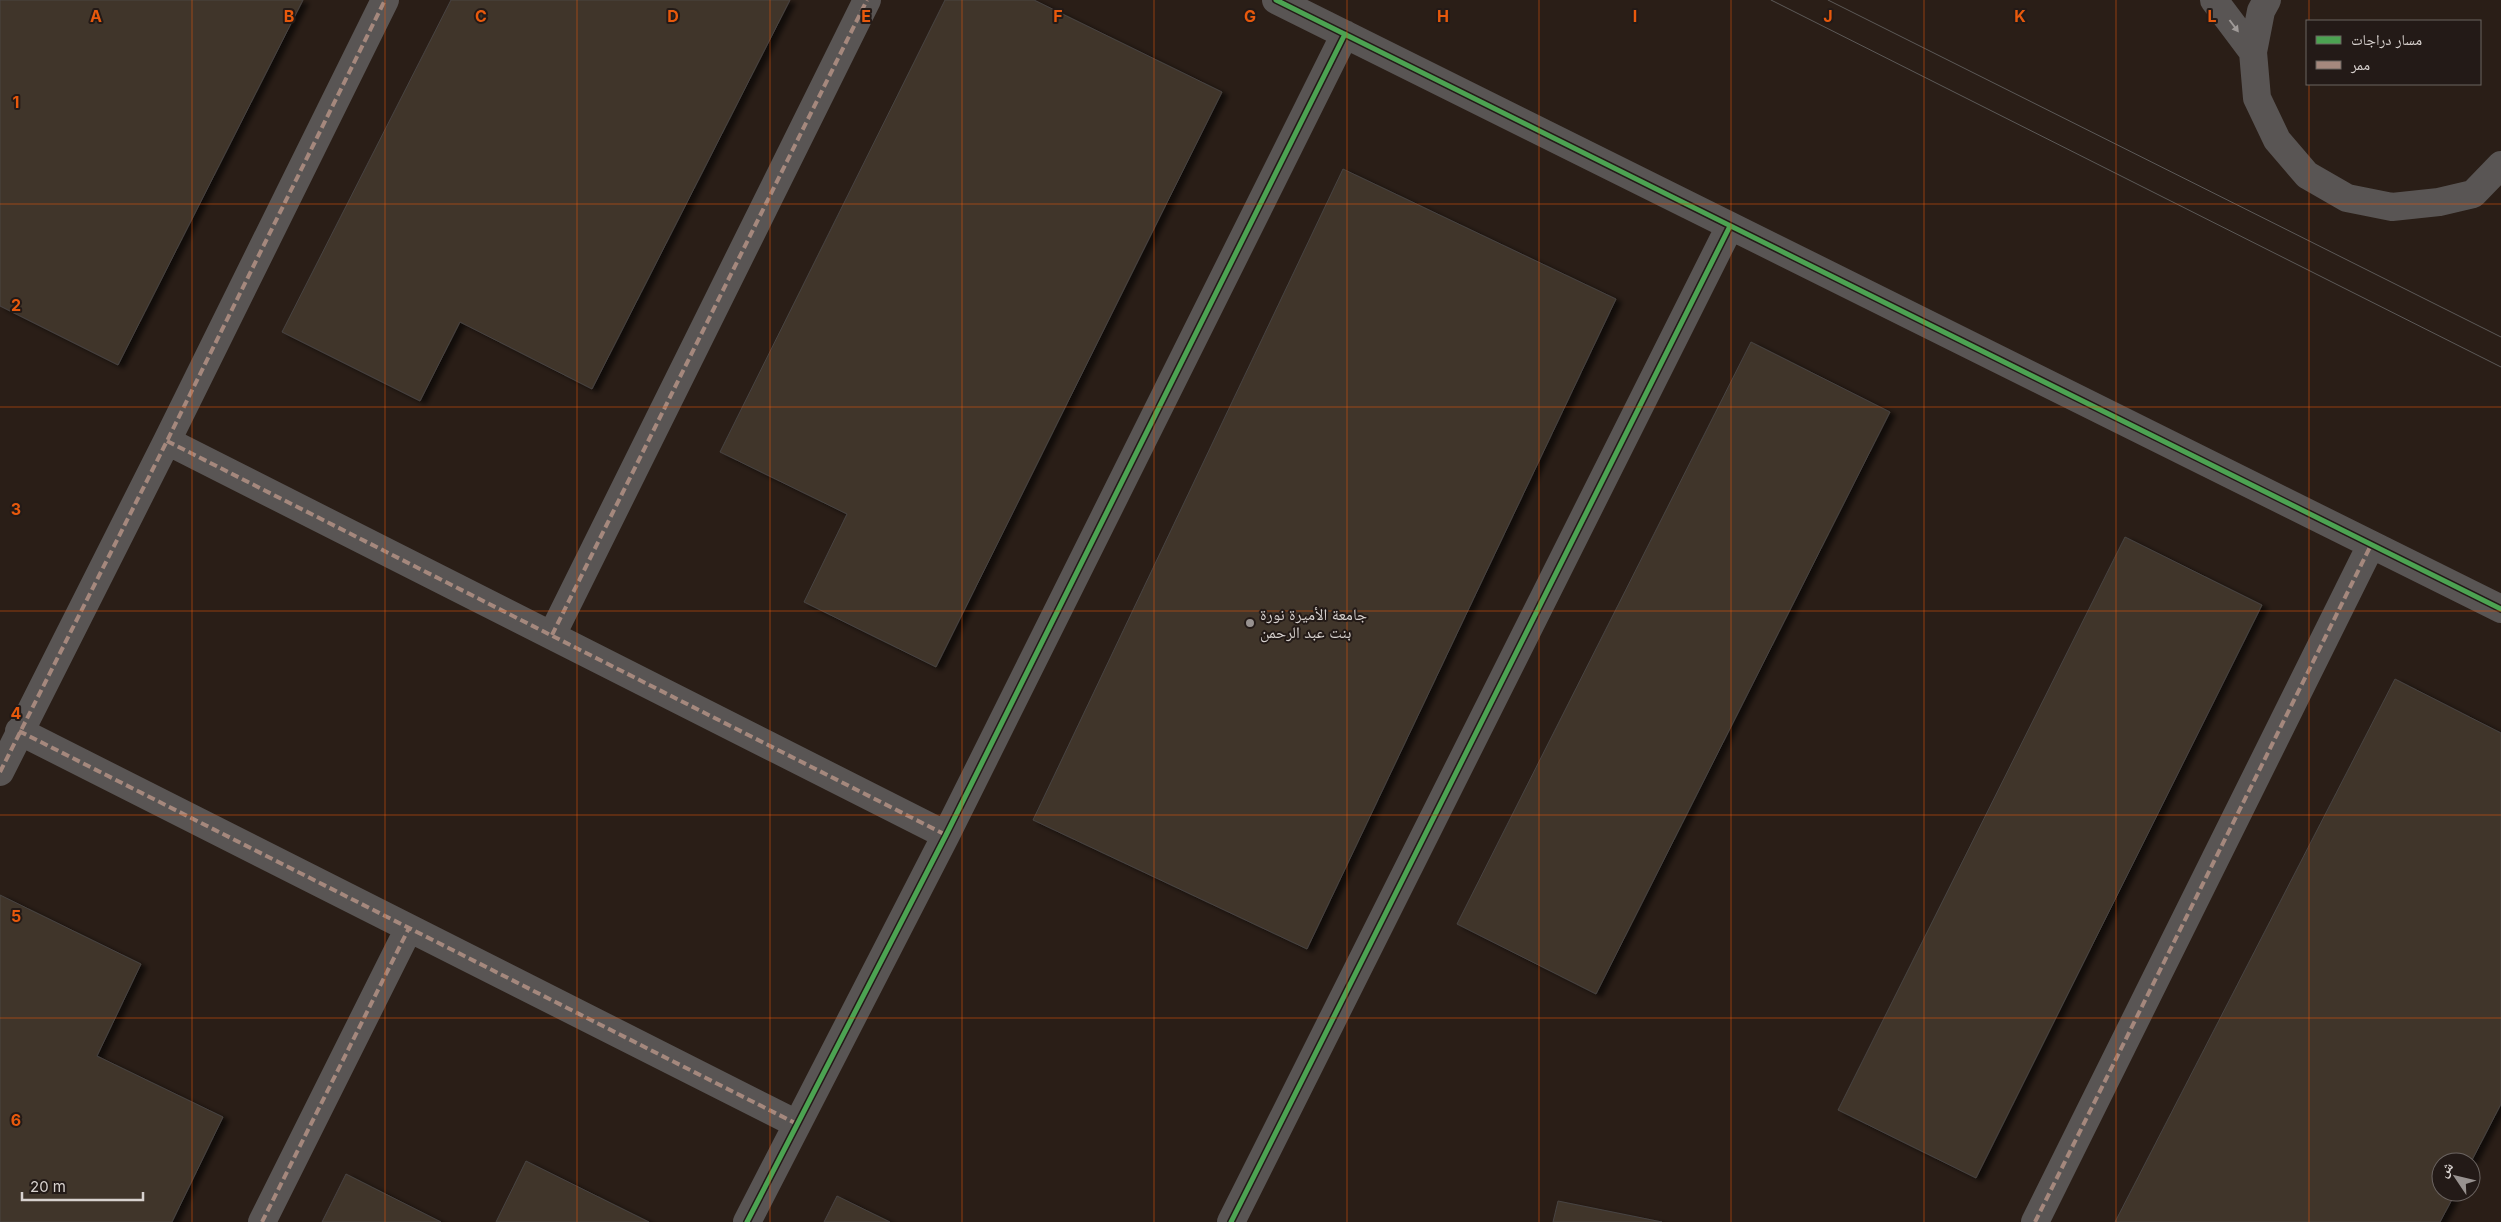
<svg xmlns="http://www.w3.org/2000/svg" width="2501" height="1222" font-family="Inter,'Noto Naskh Arabic',sans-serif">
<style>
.built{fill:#2a1e17;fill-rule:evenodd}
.building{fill:#40342b;stroke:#484442;filter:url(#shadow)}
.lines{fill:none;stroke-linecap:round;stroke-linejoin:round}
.minor{stroke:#595554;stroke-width:28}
.tram{stroke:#5c5957;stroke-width:1}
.quiet{stroke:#a5887d;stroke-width:4;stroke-dasharray:8 4;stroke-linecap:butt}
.cycleway-casing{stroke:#231a17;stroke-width:8}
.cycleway{stroke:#4ca352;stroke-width:5}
.oneway{fill:#9f9a98}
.grid{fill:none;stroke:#e8590c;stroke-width:1;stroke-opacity:0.55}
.poi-dot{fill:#989290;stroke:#231a17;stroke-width:2}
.labels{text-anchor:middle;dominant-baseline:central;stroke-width:4;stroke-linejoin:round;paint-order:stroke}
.poi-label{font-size:16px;fill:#d8d2cf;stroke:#231a17;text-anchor:start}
.grid-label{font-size:16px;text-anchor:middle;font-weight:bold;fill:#e8590c;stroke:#231a17;stroke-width:4;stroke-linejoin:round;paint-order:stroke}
</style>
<defs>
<filter id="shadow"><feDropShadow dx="5.5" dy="3" stdDeviation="2.5" flood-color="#0009"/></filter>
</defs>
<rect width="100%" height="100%" fill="#201b1a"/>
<path class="built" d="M 0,0 L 2501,0 L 2501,1222 L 0,1222 ZM 2307,21 L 2480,21 L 2480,84 L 2307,84 ZM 2441,1162 L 2471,1162 L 2471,1192 L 2441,1192 Z"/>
<path class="building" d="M 0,0 L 303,0 L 118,365 L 0,306 Z
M 451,0 L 790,0 L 592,389 L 460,322 L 420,401 L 282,332 Z
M 945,0 L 1034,0 L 1222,92 L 936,667 L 804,602 L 847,514 L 720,452 Z
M 1343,169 L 1616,299 L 1307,949 L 1033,820 Z
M 1751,342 L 1890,412 L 1596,994 L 1457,924 Z
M 2125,537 L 2262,605 L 1976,1178 L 1838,1110 Z
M 2395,679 L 2501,733 L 2501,1104 L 2471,1162 L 2441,1162 L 2441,1192 L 2456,1192 L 2440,1222 L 2115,1222 Z
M 0,895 L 141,964 L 97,1056 L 223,1117 L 172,1222 L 0,1222 Z
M 526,1161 L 649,1222 L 496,1222 Z
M 346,1174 L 441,1222 L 322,1222 Z
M 837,1196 L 890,1222 L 824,1222 Z
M 1558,1201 L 1662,1222 L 1553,1222 Z"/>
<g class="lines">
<path class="minor" d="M 1276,0 L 2501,609
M 2214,0 L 2253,52
M 2267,0 L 2261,11 L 2253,52 L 2257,98 L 2277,140 L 2307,175 L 2347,198 L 2392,207 L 2439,202 L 2473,194 L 2501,165
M 167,441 L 946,835
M 552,635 L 867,0
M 19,731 L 797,1124
M 0,772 L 167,441 L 385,0
M 262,1222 L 409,928
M 747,1222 L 946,835 L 1345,34
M 1231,1222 L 1730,226
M 2035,1222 L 2371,545"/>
<path class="tram" d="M 1771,0 L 2501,367
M 1828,0 L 2501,337"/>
<path class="quiet" d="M 167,441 L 946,835
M 552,635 L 867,0
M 19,731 L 797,1124
M 0,772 L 167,441 L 385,0
M 262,1222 L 409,928
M 2035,1222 L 2371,545"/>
<g class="cycleway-casing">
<path id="cycleway" d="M 1276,0 L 2501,609
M 747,1222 L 946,835 L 1345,34
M 1231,1222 L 1730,226"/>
</g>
<use href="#cycleway" class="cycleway"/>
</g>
<defs><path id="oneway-solid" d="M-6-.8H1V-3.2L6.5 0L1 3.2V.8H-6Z" transform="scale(1.25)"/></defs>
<use class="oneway" href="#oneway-solid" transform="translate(2234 26) rotate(53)"/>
<path class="grid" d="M 192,0 L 192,1222M 385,0 L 385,1222M 577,0 L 577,1222M 770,0 L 770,1222M 962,0 L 962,1222M 1154,0 L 1154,1222M 1347,0 L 1347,1222M 1539,0 L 1539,1222M 1731,0 L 1731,1222M 1924,0 L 1924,1222M 2116,0 L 2116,1222M 2309,0 L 2309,21M 2309,84 L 2309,1222M 0,204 L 2501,204M 0,407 L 2501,407M 0,611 L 2501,611M 0,815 L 2501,815M 0,1018 L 2501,1018"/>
<circle class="poi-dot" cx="1250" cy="623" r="5"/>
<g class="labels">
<g class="poi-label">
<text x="1260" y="614">جامعة الأميرة نورة<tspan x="1260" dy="18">بنت عبد الرحمن</tspan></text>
</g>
</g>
<g class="grid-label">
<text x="96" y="22">A</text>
<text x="289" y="22">B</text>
<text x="481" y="22">C</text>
<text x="673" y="22">D</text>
<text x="866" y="22">E</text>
<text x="1058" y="22">F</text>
<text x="1250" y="22">G</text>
<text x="1443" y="22">H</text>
<text x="1635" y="22">I</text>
<text x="1828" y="22">J</text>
<text x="2020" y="22">K</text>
<text x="2212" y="22">L</text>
<text x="16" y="108">1</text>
<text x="16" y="311">2</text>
<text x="16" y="515">3</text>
<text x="16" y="719">4</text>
<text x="16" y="922">5</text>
<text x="16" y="1126">6</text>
</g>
<rect x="2306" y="20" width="175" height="65" fill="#231a17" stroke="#6b6461"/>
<rect x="2316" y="36" width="25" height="8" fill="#4ca352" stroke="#6b6461"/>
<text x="2351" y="45" font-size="15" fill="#d8d2cf">مسار دراجات</text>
<rect x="2316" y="61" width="25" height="8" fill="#a5887d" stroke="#6b6461"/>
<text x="2351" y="70" font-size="15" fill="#d8d2cf">ممر</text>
<g transform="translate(2456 1177) rotate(305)"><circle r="24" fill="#231a17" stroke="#6b6461"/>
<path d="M0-4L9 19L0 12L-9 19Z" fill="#989290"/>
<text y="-8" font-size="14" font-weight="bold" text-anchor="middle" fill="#d8d2cf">ش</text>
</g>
<path d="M22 1192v8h121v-8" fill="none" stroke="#d8d2cf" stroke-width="2.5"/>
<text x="30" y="1192" font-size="15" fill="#d8d2cf" stroke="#231a17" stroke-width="4" paint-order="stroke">20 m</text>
</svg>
